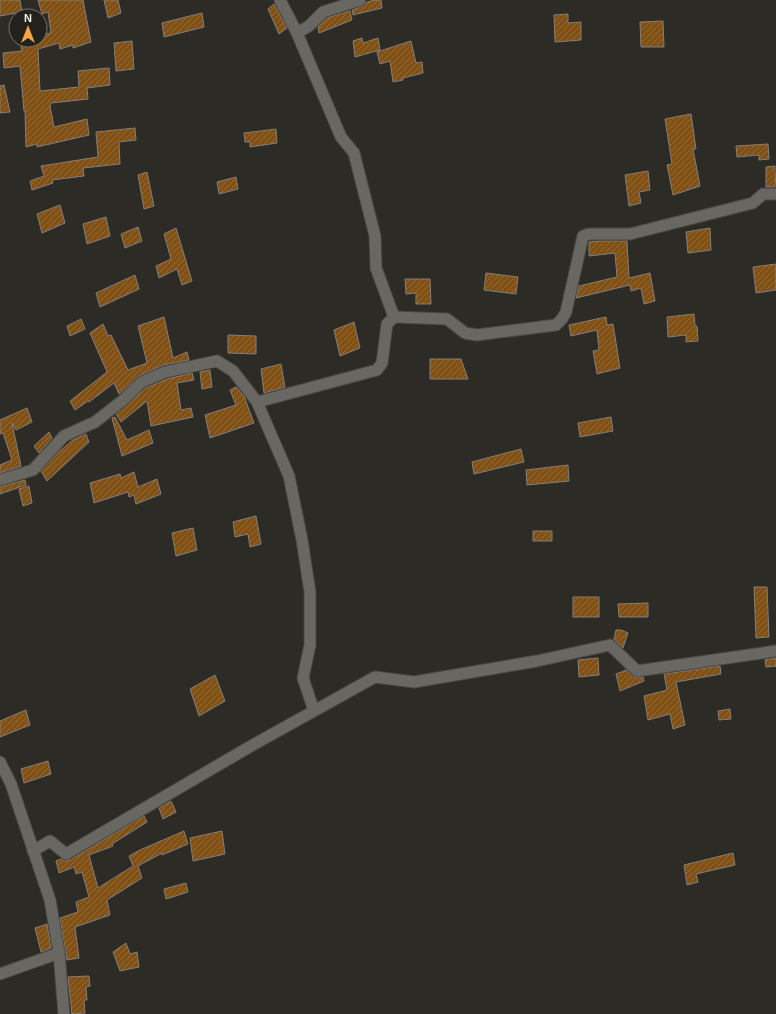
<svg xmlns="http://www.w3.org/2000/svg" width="776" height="1014" font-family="Helvetica,sans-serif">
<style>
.building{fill:url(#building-hatch);stroke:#847f7b}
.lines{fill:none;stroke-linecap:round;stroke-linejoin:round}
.minor-casing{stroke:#4a4844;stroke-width:13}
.tertiary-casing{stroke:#4a4844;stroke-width:13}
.minor{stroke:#696761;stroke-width:11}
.tertiary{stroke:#696761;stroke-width:11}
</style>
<defs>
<pattern id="building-hatch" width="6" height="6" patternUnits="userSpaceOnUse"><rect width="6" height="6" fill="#815014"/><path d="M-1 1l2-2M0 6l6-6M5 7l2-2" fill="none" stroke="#936a36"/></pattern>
</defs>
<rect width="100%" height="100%" fill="#2d2b26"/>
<path class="building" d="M 0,0 L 20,0 L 22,12 L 0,16 Z
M 38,0 L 83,0 L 91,42 L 73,48 L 73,45 L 60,49 L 59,43 L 38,49 L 40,91 L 79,87 L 78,71 L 109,68 L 110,85 L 87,88 L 88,99 L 51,103 L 50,106 L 54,127 L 87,119 L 89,135 L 37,147 L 37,144 L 26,147 L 25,111 L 24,111 L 20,66 L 4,68 L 3,53 L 22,51 L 20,40 L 40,40 L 40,35 L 51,33 L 48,12 L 42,14 Z
M 104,0 L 118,0 L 121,13 L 108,18 Z
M 375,0 L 381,0 L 382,8 L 353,15 L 352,10 L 363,6 L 367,2 Z
M 274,4 L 287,28 L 279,34 L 268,9 Z
M 350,11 L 352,20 L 319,33 L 318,27 L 327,18 Z
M 202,13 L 204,27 L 164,37 L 162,23 Z
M 568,14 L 568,23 L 581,22 L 581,40 L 555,42 L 554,15 Z
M 663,21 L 664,47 L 641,47 L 640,22 Z
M 362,38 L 363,43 L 378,38 L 380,50 L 355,57 L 353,41 Z
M 132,41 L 134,69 L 116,71 L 114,43 Z
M 411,41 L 416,63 L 422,62 L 423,73 L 403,78 L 403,80 L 393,82 L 390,61 L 380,64 L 377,52 Z
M 4,85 L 10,112 L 0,113 L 0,86 Z
M 691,114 L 696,149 L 693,149 L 700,186 L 673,195 L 667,165 L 672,164 L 665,119 Z
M 135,128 L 136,140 L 119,142 L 120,164 L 83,168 L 84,176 L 52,180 L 53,183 L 32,190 L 30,181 L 44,176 L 41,166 L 98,157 L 96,132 Z
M 276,129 L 277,143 L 250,147 L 250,142 L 245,142 L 244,133 Z
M 768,144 L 769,159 L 759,160 L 759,155 L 737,157 L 736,146 Z
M 775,166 L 775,174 L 776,174 L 775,187 L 766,187 L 766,167 Z
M 648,171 L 650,190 L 639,192 L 641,203 L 629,206 L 625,175 Z
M 147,172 L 154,206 L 144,209 L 138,175 Z
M 236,177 L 238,189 L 219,194 L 217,182 Z
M 60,205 L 65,223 L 42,233 L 37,214 Z
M 106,217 L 110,236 L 87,244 L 83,224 Z
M 138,227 L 142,241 L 125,248 L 121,234 Z
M 176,228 L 192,281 L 182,285 L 177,269 L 159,278 L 156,266 L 171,259 L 164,234 Z
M 710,228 L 711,250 L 688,253 L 686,232 Z
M 598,241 L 627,241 L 629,278 L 650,273 L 655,301 L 644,304 L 641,288 L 631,291 L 630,285 L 576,298 L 579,286 L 617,277 L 615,253 L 589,256 L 589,242 Z
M 776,264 L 776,290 L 756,293 L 753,267 Z
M 486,273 L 518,277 L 516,294 L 484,290 Z
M 135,275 L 139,289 L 100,307 L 96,293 Z
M 405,279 L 430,279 L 431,304 L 416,304 L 416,293 L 406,294 Z
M 694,314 L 695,326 L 697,326 L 698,341 L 686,342 L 686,335 L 668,337 L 667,317 Z
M 164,317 L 173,358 L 187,352 L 189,360 L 163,365 L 139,376 L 119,394 L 114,383 L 89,402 L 88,401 L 75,410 L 70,401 L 107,372 L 90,333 L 103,324 L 108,336 L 111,335 L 128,370 L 147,363 L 138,326 Z
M 606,317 L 607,325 L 613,324 L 620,368 L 597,374 L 593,351 L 599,350 L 597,330 L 571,336 L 569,325 Z
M 81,319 L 85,329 L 70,336 L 67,326 Z
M 354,322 L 360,348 L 340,356 L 334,330 Z
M 228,335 L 256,336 L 256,354 L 228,353 Z
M 430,359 L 461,359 L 468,379 L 430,379 Z
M 281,364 L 285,387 L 264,393 L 261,369 Z
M 210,370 L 212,387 L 202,389 L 200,372 Z
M 192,373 L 194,380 L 177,383 L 181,410 L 191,408 L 193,417 L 151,426 L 147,401 L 121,422 L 116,414 L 146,388 L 167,379 Z
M 236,387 L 244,396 L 254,423 L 210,438 L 205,415 L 236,405 L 230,390 Z
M 27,408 L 32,422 L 16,430 L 12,423 L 21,466 L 0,473 L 0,465 L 12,460 L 3,433 L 0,434 L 0,420 Z
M 115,417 L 127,440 L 149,430 L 153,443 L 122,456 L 112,418 Z
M 611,417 L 613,431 L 580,437 L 578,423 Z
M 49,432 L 52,438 L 39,453 L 34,446 Z
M 86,434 L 89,442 L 47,481 L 41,471 L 60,451 L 73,440 Z
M 521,449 L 524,462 L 474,474 L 472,462 Z
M 568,465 L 569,481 L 527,485 L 526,470 Z
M 134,472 L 138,487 L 157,479 L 161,494 L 136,504 L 134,495 L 129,497 L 128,492 L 94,503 L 90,483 L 120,474 L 121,478 Z
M 25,480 L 26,485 L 0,494 L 0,487 Z
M 29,486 L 32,503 L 23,506 L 19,489 Z
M 256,516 L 261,544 L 250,547 L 248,534 L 235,537 L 233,522 Z
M 193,528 L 197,550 L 176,556 L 172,533 Z
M 533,531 L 552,531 L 552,541 L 533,541 Z
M 754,587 L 767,587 L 769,637 L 756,638 Z
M 573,597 L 599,597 L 599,617 L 573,617 Z
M 648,603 L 648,617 L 619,617 L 618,604 Z
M 616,630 L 621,630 L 628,633 L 623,648 L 614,639 Z
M 598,658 L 599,675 L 579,677 L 578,660 Z
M 776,658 L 776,666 L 766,667 L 765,660 Z
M 720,666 L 721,674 L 676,682 L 685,725 L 673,729 L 670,714 L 648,720 L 644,696 L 667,690 L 664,674 Z
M 626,670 L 635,678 L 643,677 L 644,681 L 620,691 L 616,674 Z
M 215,675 L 225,701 L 199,716 L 190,689 Z
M 730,709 L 731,719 L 719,720 L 718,711 Z
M 26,710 L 30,725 L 0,737 L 0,721 Z
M 48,761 L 51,774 L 24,783 L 21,769 Z
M 171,801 L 176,812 L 163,819 L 159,808 Z
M 144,816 L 147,822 L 112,844 L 113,846 L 89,855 L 98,888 L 133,866 L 129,856 L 140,850 L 184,831 L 188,844 L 162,855 L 162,853 L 138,866 L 142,878 L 107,900 L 110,915 L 75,927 L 79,958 L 67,960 L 60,918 L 78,912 L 76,902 L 89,897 L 82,872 L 76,874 L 74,867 L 59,873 L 56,861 L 61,859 L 65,861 L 70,860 Z
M 222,831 L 225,854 L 193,861 L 190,838 Z
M 733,853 L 735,865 L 696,874 L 698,882 L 687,885 L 684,865 Z
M 186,883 L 188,892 L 166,899 L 164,889 Z
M 47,924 L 51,948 L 41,952 L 35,928 Z
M 126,943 L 130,954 L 137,952 L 139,967 L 120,971 L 113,952 Z
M 89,976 L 90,986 L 86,987 L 87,1000 L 84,1000 L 85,1013 L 72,1014 L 68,977 Z"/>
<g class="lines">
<g class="minor-casing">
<path id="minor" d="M 280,0 L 297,33 L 309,26 L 323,12 L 360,0
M 297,33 L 341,137 L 354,153 L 375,236 L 376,268 L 394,317
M 257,402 L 377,370 L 382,363 L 387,324 L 394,317 L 447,319 L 465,333 L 477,335 L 556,325 L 562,319 L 566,312 L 583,236 L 589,234 L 630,234 L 753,203 L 763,194 L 776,194
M 0,480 L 33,470 L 64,436 L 95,422 L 122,401 L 142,382 L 165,372 L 217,361 L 233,371 L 257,402 L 289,476 L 302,540 L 310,592 L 310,645 L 303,678 L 314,711
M 33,851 L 50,841 L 66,854 L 251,746 L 375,677 L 414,682 L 537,661 L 610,645 L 637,671 L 776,651
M 0,974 L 59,953"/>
</g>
<g class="tertiary-casing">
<path id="tertiary" d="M 0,762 L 11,784 L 50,900 L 59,953 L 64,1014"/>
</g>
<use href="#minor" class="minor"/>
<use href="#tertiary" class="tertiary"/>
</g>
<g transform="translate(28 28)"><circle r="19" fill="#23211c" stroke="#75736f"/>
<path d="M0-3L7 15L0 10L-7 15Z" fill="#f6a247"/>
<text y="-6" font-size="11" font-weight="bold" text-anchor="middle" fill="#f0efec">N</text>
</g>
</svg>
